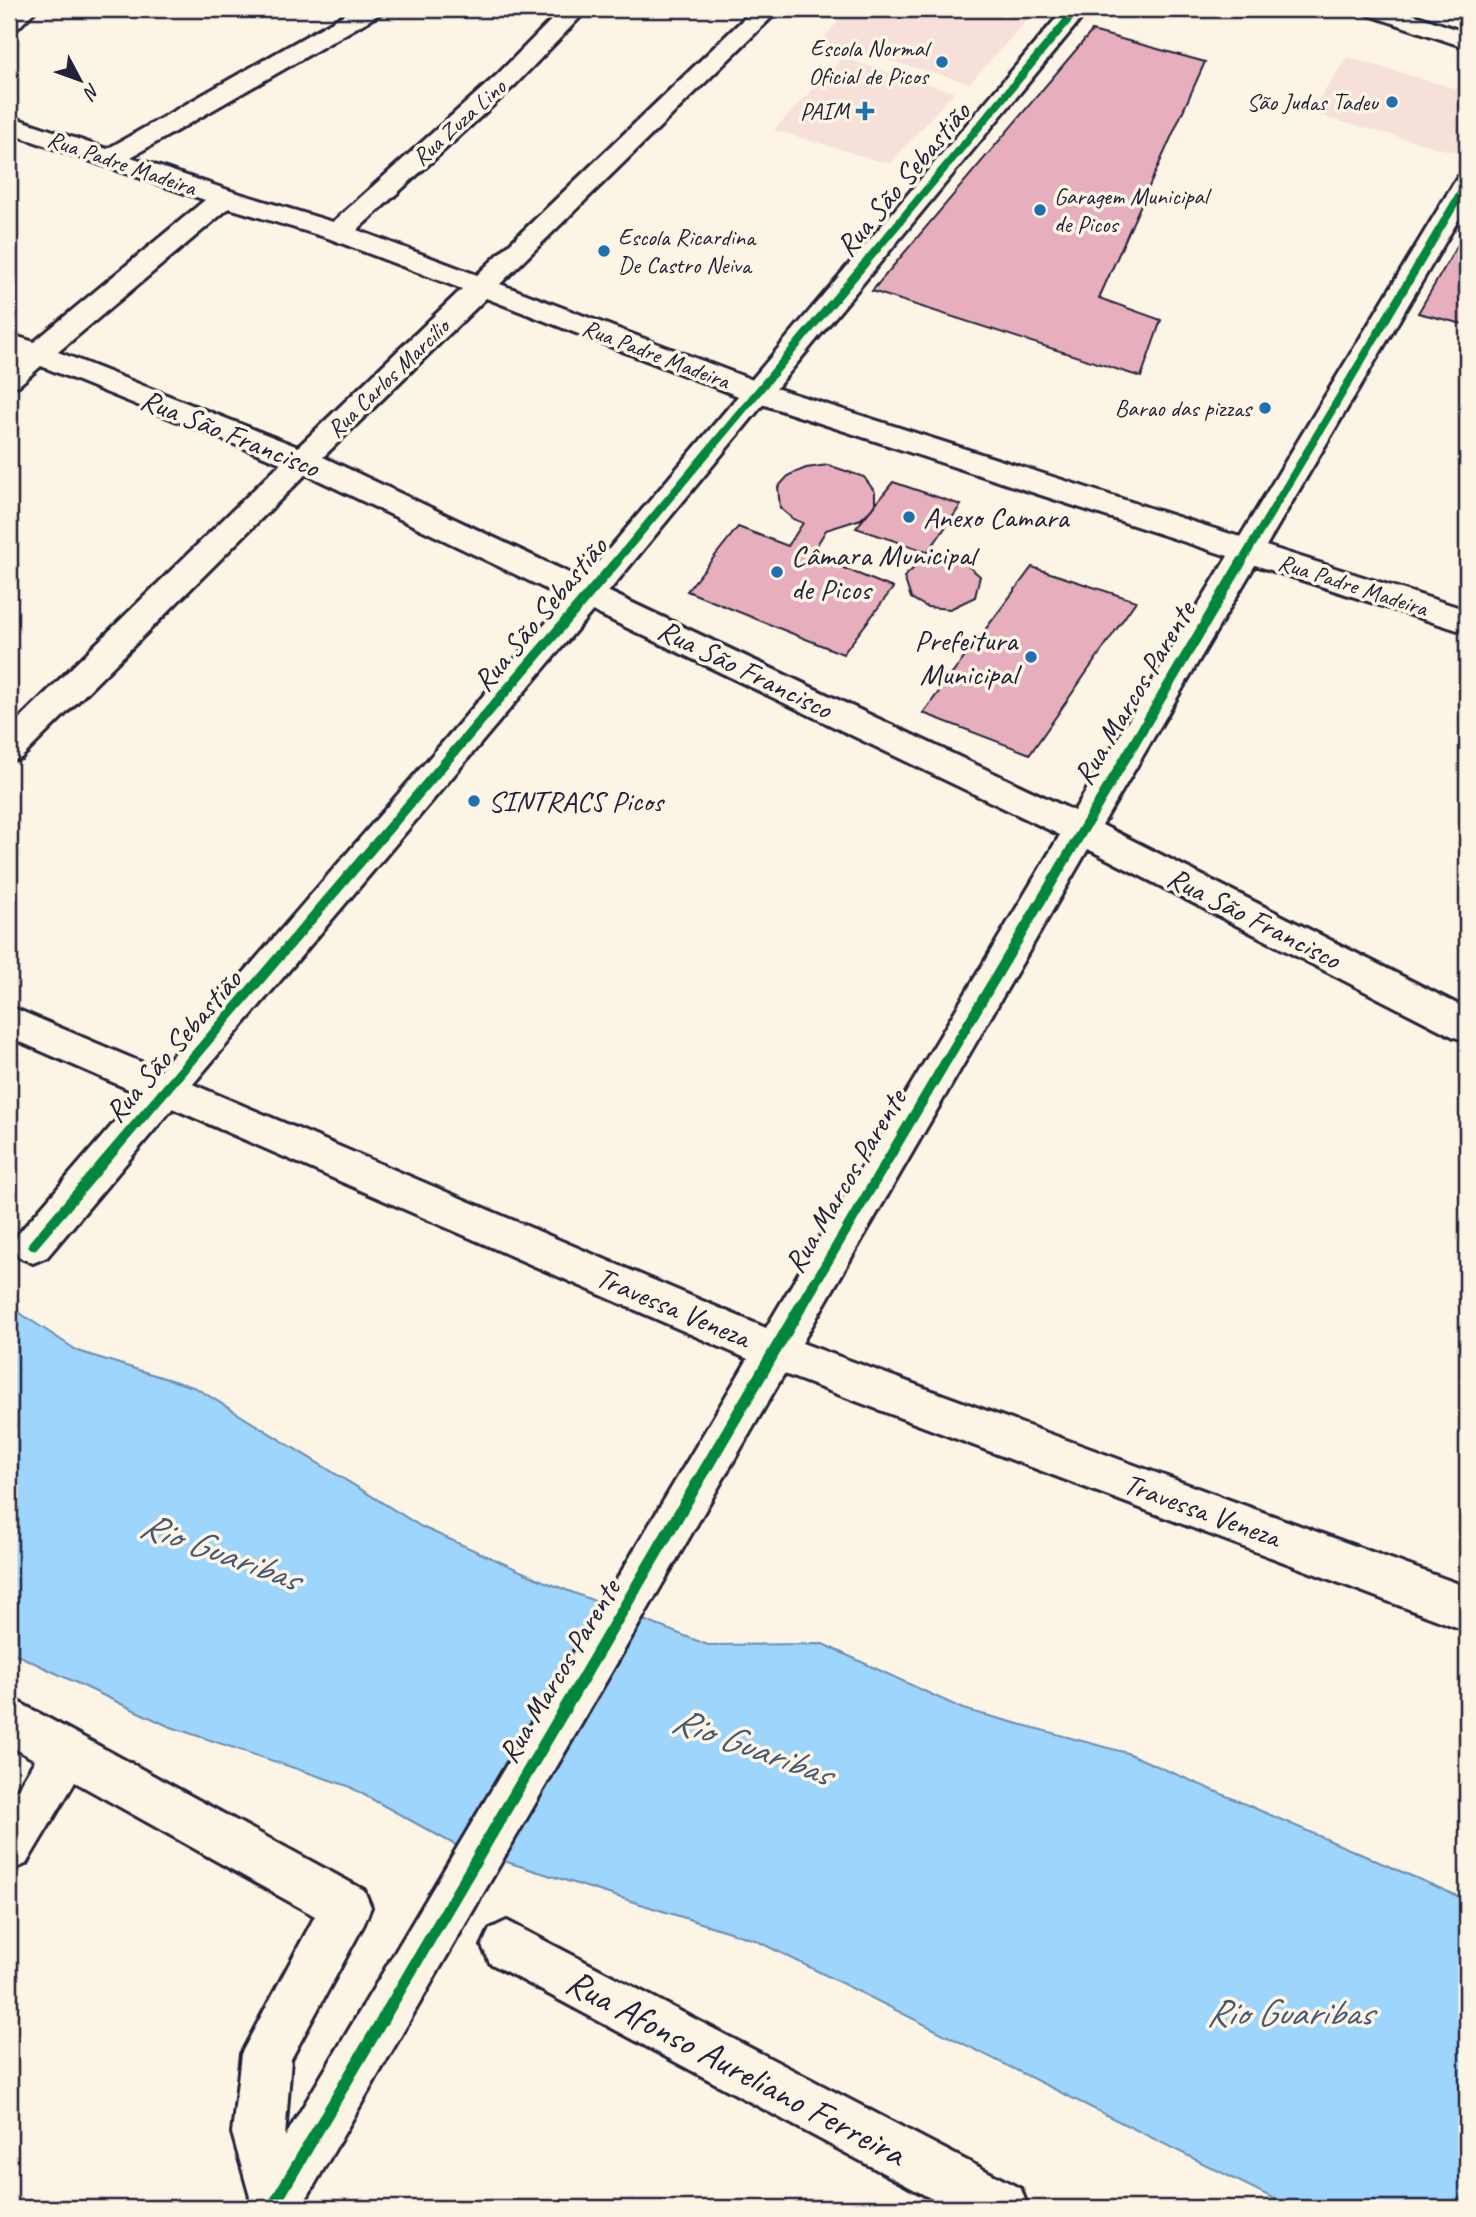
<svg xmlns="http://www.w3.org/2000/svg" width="1476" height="2217" font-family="Caveat,sans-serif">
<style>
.built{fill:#f6e0d9}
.water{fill:#9ed5fd;stroke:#6c8daf;stroke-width:2}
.building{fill:#e7aebe;stroke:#22223b;stroke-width:2}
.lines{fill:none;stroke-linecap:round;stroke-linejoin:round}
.street-casing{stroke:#22223b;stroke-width:6}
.secondary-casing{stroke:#22223b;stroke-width:6}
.street{fill:#fcf5e5;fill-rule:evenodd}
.secondary{fill:#fcf5e5;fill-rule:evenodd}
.cycleway-far2-casing{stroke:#fcf5e5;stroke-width:11}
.cycleway-far1-casing{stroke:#fcf5e5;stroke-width:14}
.cycleway-casing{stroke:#fcf5e5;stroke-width:17}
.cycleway-far2{stroke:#00873e;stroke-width:8}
.cycleway-far1{stroke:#00873e;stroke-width:10}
.cycleway{stroke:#00873e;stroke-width:12}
.poi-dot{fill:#1f6fb2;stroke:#fcf5e5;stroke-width:2.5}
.labels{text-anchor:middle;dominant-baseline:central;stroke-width:7;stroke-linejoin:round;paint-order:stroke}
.far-poi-label{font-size:24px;fill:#22223b;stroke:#fcf5e5;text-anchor:end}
.far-street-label{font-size:24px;fill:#22223b;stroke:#fcf5e5}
.street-label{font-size:30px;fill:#22223b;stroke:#fcf5e5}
.poi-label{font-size:30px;fill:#22223b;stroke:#fcf5e5;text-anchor:start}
.near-street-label{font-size:37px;fill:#22223b;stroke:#fcf5e5}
.near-water-label{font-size:38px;font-style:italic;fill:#475875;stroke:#fcf5e5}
</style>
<rect width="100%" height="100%" fill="#fcf5e5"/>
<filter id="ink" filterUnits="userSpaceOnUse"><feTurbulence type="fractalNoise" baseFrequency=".0143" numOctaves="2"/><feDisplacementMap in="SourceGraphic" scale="14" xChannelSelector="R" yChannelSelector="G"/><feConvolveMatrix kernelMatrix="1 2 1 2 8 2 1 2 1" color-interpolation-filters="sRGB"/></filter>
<g filter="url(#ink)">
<path class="built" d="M 850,9 L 1037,9 L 970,83 L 820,41 Z
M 1347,57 L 1467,92 L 1467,132 L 1454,152 L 1310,113 Z
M 842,58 L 954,92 L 890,164 L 774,130 Z"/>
<path class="water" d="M 9,1306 L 78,1351 L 196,1388 L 422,1527 L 543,1581 L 708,1645 L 823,1644 L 963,1709 L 1127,1753 L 1467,1900 L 1467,2208 L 1293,2208 L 755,1940 L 459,1847 L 348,1786 L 168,1726 L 9,1651 Z"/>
<path class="building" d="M 1092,31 L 1205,62 L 1099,298 L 1161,320 L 1141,377 L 872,291 Z
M 1467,229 L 1467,325 L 1418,313 Z
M 828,465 L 864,477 L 875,492 L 875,506 L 861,519 L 826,530 L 811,555 L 893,588 L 843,654 L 687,591 L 738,527 L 788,546 L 803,523 L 793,519 L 780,508 L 778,487 L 789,475 L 806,468 Z
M 893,482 L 961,505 L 928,552 L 856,528 Z
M 944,555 L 962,561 L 980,576 L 975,597 L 950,609 L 927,607 L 911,598 L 904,577 L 925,558 Z
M 1032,567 L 1136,601 L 1030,754 L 923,713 Z"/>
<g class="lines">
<g class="street-casing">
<path id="street" d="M 11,9 L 37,9 L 18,28 L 9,30 Z
M 354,9 L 383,9 L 380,14 L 131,157 L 234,192 L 333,222 L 497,75 L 562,9 L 588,9 L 515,85 L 357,230 L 477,275 L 754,9 L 780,9 L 500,284 L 766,385 L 1240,537 L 1454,183 L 1458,177 L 1467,175 L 1467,205 L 1266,546 L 1467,610 L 1467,633 L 1255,565 L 1102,825 L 1467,1009 L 1467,1041 L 1454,1037 L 1088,849 L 802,1343 L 1467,1587 L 1467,1631 L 784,1374 L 301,2208 L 246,2208 L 250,2197 L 232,2133 L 241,2054 L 315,1916 L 75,1782 L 26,1864 L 9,1871 L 9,1803 L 35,1760 L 9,1745 L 9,1697 L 364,1890 L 371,1907 L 364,1924 L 291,2059 L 285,2137 L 748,1359 L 9,1037 L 9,1006 L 766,1328 L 1060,835 L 306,474 L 21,758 L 9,761 L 9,729 L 281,463 L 41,366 L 19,385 L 9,387 L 9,363 L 17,357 L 9,353 L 9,334 L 34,342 L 205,200 L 9,133 L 9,116 L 107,149 ZM 229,208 L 328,238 L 462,289 L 298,447 L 58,352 ZM 486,298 L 746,399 L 1228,556 L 1074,811 L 323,457 Z
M 1363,9 L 1398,9 L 1467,33 L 1467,48 L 1366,14 Z
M 507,1921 L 1021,2189 L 1028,2208 L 949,2208 L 490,1963 L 482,1946 L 490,1929 Z"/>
</g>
<g class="secondary-casing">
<path id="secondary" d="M 1064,9 L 1089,9 L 600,602 L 47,1257 L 33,1263 L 19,1257 L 13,1245 L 19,1233 L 578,586 Z"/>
</g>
<use href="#street" class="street"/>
<use href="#secondary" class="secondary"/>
<g class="cycleway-far2-casing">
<path id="cycleway-far2" d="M 615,563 L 1077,9
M 1241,563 L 1467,183"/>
</g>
<g class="cycleway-far1-casing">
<path id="cycleway-far1" d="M 33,1245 L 617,561
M 813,1286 L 1242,561"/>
</g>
<g class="cycleway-casing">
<path id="cycleway" d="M 272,2208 L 814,1284"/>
</g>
<use href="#cycleway-far2" class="cycleway-far2"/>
<use href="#cycleway-far1" class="cycleway-far1"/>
<use href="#cycleway" class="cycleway"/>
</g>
</g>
<g class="poi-dot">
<circle cx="942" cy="62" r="7"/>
<circle cx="1392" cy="102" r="7"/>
<path d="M861.5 100.5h7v7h7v7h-7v7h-7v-7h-7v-7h7z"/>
<circle cx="1040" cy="210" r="7"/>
<circle cx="604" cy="251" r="7"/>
<circle cx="1265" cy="408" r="7"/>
<circle cx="909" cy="517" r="7"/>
<circle cx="777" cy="572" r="7"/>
<circle cx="1031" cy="657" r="7"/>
<circle cx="474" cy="801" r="7"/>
</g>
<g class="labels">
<g class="far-poi-label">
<text x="928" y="48">Escola Normal<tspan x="928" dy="28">Oficial de Picos</tspan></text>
<text x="1378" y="102">São Judas Tadeu</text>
<text x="849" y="111">PAIM</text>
<text x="1054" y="196" text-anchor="start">Garagem Municipal<tspan x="1054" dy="28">de Picos</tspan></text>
<text x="618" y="237" text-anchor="start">Escola Ricardina<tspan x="618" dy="28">De Castro Neiva</tspan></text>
<text x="1251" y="408">Barao das pizzas</text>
</g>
<g class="far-street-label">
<text transform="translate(459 122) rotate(-42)">Rua Zuza Lino</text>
<text transform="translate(122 163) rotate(19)">Rua Padre Madeira</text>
<text transform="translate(656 354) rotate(21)">Rua Padre Madeira</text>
<text transform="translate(388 378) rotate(-44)">Rua Carlos Marcílio</text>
<text transform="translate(1353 585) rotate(18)">Rua Padre Madeira</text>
</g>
<g class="street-label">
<text transform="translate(903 179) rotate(-50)">Rua São Sebastião</text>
<text transform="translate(230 433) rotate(22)">Rua São Francisco</text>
<text transform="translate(540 614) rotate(-50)">Rua São Sebastião</text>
<text transform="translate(745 669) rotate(26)">Rua São Francisco</text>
<text transform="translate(1134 693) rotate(-59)">Rua Marcos Parente</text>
<text transform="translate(1254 918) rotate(27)">Rua São Francisco</text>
<text transform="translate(173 1046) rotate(-49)">Rua São Sebastião</text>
<text transform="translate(845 1181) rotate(-59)">Rua Marcos Parente</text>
<text transform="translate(673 1307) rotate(23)">Travessa Veneza</text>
<text transform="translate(1202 1510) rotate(20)">Travessa Veneza</text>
<text transform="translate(559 1671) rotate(-59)">Rua Marcos Parente</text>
</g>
<g class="poi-label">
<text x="923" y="517">Anexo Camara</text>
<text x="791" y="555">Câmara Municipal<tspan x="791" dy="34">de Picos</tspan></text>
<text x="1017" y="640" text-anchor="end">Prefeitura<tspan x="1017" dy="34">Municipal</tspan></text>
<text x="488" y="801">SINTRACS Picos</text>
</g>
<g class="near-street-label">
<text transform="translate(736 2067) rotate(28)">Rua Afonso Aureliano Ferreira</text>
</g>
<g class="near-water-label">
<text transform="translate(220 1551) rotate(20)">Rio Guaribas</text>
<text transform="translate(752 1746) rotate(20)">Rio Guaribas</text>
<text x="1289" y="2012">Rio Guaribas</text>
</g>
</g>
<rect width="1476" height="2217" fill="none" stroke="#fcf5e5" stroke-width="35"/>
<rect x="18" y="18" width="1441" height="2182" fill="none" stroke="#22223b" stroke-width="2.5" filter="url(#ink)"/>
<g transform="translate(80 80) rotate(131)" stroke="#fcf5e5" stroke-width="5" paint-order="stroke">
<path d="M0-5L12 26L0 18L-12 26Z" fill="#22223b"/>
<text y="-10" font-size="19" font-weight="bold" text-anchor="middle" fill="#22223b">N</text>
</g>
</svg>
